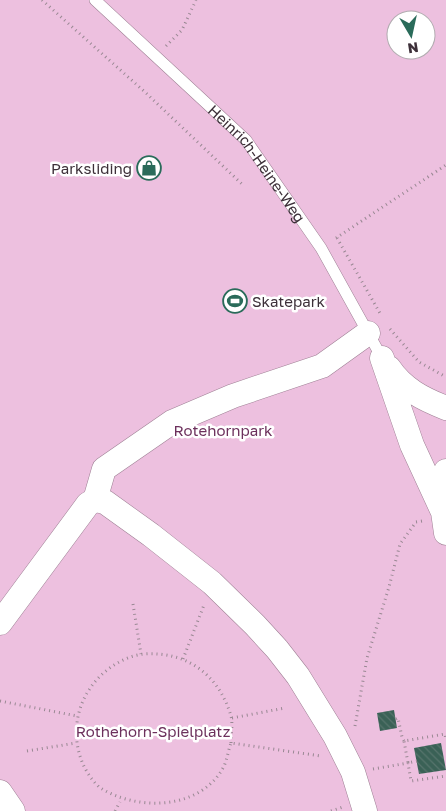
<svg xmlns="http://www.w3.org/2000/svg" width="446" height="811" font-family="'Golos Text',sans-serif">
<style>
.park{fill:#edc0df;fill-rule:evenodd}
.building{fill:url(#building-back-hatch)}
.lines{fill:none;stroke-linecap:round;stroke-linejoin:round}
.lane-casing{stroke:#9f8095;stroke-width:12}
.street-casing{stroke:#9f8095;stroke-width:25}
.path{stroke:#998893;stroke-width:3;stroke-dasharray:1 4;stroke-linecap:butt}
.lane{stroke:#fff;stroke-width:11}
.street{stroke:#fff;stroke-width:24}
.labels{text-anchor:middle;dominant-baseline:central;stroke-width:5;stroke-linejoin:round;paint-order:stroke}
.street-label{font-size:15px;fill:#3d3039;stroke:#fff}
.poi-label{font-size:15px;fill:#3d3039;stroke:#fff;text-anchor:end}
.park-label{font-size:15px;fill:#6c305c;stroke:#fff}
</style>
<defs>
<pattern id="building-back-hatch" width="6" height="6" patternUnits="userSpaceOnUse" patternTransform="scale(1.25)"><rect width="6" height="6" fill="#3a6156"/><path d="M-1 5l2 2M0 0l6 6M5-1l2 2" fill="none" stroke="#56746c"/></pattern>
</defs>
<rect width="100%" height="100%" fill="#fbe6f4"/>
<path class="park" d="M 0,0 L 446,0 L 446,811 L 0,811 ZM 396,20 L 426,20 L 426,50 L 396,50 Z"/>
<path class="building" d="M 394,710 L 397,728 L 380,731 L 377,713 Z
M 441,743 L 446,770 L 419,774 L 414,748 Z"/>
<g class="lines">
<g class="lane-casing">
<g id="lane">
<path id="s1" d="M 95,0 L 246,140 L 321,248 L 382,358"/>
</g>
</g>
<g class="street-casing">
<path id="street" d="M 382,358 L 412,445 L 442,510
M 389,368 C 403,389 423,399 446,408
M 446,471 L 441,498 L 446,533
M 95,500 L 105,502 L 151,535 L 212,583 L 255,625 L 277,649 L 298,676 L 335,736 L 353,772 L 365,811
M 0,623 L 88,504 L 95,500 L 104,469 L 172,422 L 233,396 L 322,366 L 368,333
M 0,792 L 13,811"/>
</g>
<path class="path" d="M 42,0 L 146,93 L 244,186
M 166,46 L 182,30 L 196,0
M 336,238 L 446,165
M 337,238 L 381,315
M 390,329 L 419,362 L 446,377
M 133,604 L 141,654
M 183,659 L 204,605
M 0,701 L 77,716
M 232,718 L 285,708
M 396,719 L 398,718 L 402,737 L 404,741
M 355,726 L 367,658 L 389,587 L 400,544 L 416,522 L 422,521
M 231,743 C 231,734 233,724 231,716 C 219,675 187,651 144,654 C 123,656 102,671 91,687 C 69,717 72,761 99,787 C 135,811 199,811 223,768 C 227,761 228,751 231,743 L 321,756
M 27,751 L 76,743
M 417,761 L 408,763 L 404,741 L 445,734 L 446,740
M 373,769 L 408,763 L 411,781 L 446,776
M 115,811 L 120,802
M 331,811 L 343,807"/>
<use href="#lane" class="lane"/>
<use href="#street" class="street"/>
</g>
<defs>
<g id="shop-ring" transform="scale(1.25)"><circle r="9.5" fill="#fff" stroke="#2a6b5a" stroke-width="1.5"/><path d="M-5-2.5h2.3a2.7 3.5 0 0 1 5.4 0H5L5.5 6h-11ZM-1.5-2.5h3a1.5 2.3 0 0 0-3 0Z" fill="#2a6b5a"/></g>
<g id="stadium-ring" transform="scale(1.25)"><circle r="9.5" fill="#fff" stroke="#2a6b5a" stroke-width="1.5"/><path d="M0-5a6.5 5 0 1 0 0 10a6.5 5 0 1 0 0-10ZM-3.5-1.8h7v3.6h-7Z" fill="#2a6b5a"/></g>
</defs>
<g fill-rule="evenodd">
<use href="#shop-ring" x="149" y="168"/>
<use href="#stadium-ring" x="235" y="301"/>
</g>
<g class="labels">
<g class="street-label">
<text stroke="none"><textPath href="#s1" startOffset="231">Heinrich-Heine-Weg</textPath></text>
</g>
<g class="poi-label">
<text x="132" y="168">Parksliding</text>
<text x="252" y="301" text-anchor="start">Skatepark</text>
</g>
<g class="park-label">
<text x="223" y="430">Rotehornpark</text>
<text x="153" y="731">Rothehorn-Spielplatz</text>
</g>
</g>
<g transform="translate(411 35) rotate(171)"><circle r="24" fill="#ffffff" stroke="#b1acb0"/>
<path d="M0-4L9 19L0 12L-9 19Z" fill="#2a6b5a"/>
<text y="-8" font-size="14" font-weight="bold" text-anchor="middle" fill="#3d3039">N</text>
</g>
</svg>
